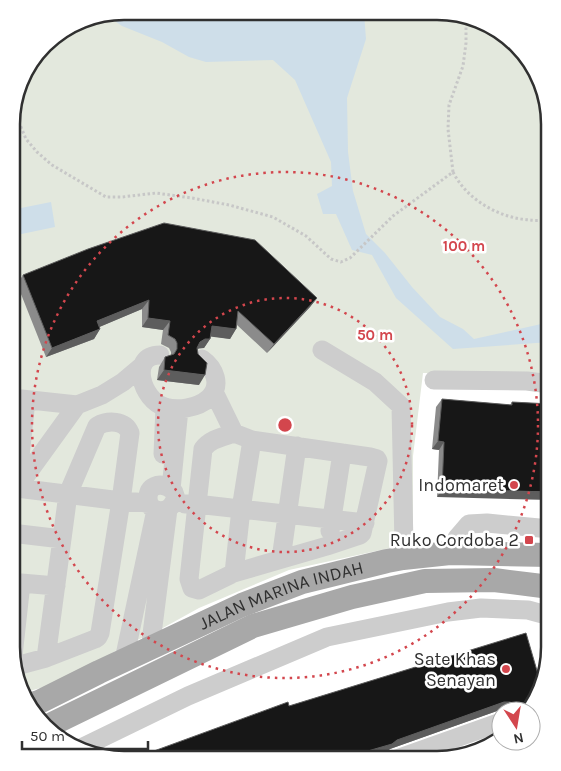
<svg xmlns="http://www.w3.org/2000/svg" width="561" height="771" font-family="Karla,sans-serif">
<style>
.green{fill:#e3e8dd}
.water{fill:#cedee9}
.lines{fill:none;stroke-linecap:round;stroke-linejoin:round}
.path{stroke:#c7c7c7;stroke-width:3;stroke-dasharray:2.5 2.5;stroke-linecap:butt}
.minor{stroke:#cdcdcd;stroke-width:19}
.major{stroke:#a8a8a8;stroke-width:24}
.wall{fill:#8b8b8b}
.shaded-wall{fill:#5d5d5d}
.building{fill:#171717;stroke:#5d5d5d}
.ring{fill:none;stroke:#d3464d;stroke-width:2.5;stroke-dasharray:2.5 5}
.poi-dot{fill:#d3464d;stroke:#fff;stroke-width:2}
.labels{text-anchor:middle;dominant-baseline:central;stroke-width:5;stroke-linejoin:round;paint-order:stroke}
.poi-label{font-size:18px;fill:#303030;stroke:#fff;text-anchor:end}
.street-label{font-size:18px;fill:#303030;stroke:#fff}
.rim{fill:none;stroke:#303030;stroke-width:2.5}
.centre{fill:#d3464d;stroke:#fff;stroke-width:2.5}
.ring-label{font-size:15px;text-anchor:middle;font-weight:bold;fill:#d3464d;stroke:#fff;stroke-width:5;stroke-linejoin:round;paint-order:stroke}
</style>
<rect width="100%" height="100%" fill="#fff"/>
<path class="green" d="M 452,12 L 505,34 L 538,75 L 550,124 L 550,375 L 423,373 L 413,456 L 413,543 L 289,570 L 199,608 L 152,634 L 127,644 L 66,681 L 22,693 L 11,647 L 12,109 L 26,68 L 50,39 L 88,17 Z"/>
<path class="water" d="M 364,13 L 366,39 L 347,98 L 348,152 L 353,191 L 366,234 L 385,253 L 412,287 L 440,317 L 463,329 L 474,339 L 550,322 L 550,342 L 453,349 L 396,298 L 372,255 L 352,250 L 336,214 L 323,214 L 317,194 L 332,186 L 331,162 L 295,80 L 273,60 L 206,62 L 189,57 L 162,42 L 122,26 L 109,17 Z
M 51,202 L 55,227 L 12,236 L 12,208 L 16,209 Z"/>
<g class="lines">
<path class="path" d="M 13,108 L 26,139 L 37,152 L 52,165 L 106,197 L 122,197 L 156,193 L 192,198 L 229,205 L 273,217 L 306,236 L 331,259 L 341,262 L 350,258 L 393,216 L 453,172 L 448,129 L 449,105 L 463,66 L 466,43 L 466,18
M 453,172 C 467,200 499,218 530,220 C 536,221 543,220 550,220"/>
<path class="minor" d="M 322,350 L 375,382 L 401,406 L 404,545 L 403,558
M 160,355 C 128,355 142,401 165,407 C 178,411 198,408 209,398 C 222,386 215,368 202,359
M 142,366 L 123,382 L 102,395 L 77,405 L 17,488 L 121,501 L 149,503
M 434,380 L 527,381 L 550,384
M 214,392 L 234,433 L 252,440 L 370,457 L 377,459 L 378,461 L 362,533 L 360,535 L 327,546 L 234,573 L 199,590 L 192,588 L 189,579 L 203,449 C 210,439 223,437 234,433
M 12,398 L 77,405
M 163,454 L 165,407
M 17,485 L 26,400
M 171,489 L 179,409
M 185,504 L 196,504 L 365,523
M 330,531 L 342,453
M 11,533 L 62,539
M 450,553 L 457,538 L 469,524 L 487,523 L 550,529
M 281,559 L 297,446
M 234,573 L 241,509 L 252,440
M 151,647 L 152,634 L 168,509 C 192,489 148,473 148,498 C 148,510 160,513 168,509
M 13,656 L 21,583 L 56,586
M 124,660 L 156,510
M 16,666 L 46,658 L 95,639 L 98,637 L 100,633 L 121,501 L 130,433 C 125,420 108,420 97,426 L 68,494 L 46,658
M 81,748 L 188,696 L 327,637 L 448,612 L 481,608 L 528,610 L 550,616
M 394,760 L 501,722"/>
<g class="major">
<path id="s1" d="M 30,705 L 39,702 L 99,672 L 242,605 L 302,582 L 387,561 L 403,558 L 450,553 L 550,555"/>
<path d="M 48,726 L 253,626 L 352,597 L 425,581 L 494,580 L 550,587"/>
</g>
</g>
<path class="wall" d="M 23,275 L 317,298 L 310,307 L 267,353 L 237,325 L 236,329 L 230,339 L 211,336 L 210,339 L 204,348 L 198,349 L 199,385 L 157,380 L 159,367 L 165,357 L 171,355 L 171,352 L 169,348 L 161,344 L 163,330 L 142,327 L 142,309 L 99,327 L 100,329 L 94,339 L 46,357 L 17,284 Z
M 442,399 L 510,405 L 512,402 L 550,404 L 437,497 L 439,450 L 432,449 L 436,407 Z
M 526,633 L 531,708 L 521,711 L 497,711 L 390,749 L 385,753 L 364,760 L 132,759 L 289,706 Z"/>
<path class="shaded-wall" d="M 317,298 L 310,307 L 267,353 L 274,344 Z
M 149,300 L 142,309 L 90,331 L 97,321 Z
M 148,318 L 170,321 L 163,330 L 142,327 Z
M 212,326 L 236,329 L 230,339 L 206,336 Z
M 100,329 L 94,339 L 46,357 L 52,348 Z
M 205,339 L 210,339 L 204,348 L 199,348 L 194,352 L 200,342 Z
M 164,370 L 205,375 L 199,385 L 157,380 Z
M 438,441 L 444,442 L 439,450 L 432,449 Z
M 442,489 L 550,492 L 550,500 L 437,497 Z
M 534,700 L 531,708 L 521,711 L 512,711 L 516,705 Z
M 504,702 L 510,702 L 504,711 L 497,711 L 390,749 L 385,753 L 364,760 L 340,759 Z"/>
<path class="building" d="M 164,223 L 255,240 L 317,298 L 274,344 L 238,311 L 236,329 L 212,326 L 210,339 L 205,339 L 200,342 L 197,348 L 198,354 L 207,363 L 205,375 L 164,370 L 165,357 L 174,354 L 177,349 L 177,343 L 175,339 L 168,335 L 170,321 L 148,318 L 149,300 L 97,321 L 100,329 L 52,348 L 23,275 L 88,249 Z
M 442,399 L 512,405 L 512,402 L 550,404 L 550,492 L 442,489 L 444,442 L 438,441 Z
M 11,537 L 18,538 L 11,584 Z
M 526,633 L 540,681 L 534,700 L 516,705 L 510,702 L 504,702 L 397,740 L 392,744 L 340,759 L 132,759 L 288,702 L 289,706 Z
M 492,744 L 486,748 L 465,753 Z"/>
<g class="ring">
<circle cx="285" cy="425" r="127"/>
<circle cx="285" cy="425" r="253"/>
</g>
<g class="poi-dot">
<circle cx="514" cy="485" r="5"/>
<rect x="524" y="535" width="10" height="10" rx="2.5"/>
<circle cx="506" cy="669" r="5"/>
</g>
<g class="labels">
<g class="poi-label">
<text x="504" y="485">Indomaret</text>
<text x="519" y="540">Ruko Cordoba 2</text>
<text x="496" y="659">Sate Khas<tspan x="496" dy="21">Senayan</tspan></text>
</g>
<g class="street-label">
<text stroke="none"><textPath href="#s1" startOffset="275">JALAN MARINA INDAH</textPath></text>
</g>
</g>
<path d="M0 0H561V771H0ZM124 20H437A104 104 0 0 1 541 124V647A104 104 0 0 1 437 751H124A104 104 0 0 1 20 647V124A104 104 0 0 1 124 20Z" fill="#fff" fill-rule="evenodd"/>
<path class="rim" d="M124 20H437A104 104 0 0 1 541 124V647A104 104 0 0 1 437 751H124A104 104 0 0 1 20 647V124A104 104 0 0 1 124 20Z"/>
<circle cx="285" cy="425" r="8" class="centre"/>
<g class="ring-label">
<text x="464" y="251">100 m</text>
<text x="375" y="340">50 m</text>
</g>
<g transform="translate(516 726) rotate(168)"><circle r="24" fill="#ffffff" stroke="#acacac"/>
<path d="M0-4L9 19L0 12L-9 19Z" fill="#d3464d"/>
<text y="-8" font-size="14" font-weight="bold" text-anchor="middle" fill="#303030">N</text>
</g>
<path d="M22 741v8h126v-8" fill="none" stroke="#303030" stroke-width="2.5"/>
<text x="30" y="741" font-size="15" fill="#303030" stroke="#ffffff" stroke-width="4" paint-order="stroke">50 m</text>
</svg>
